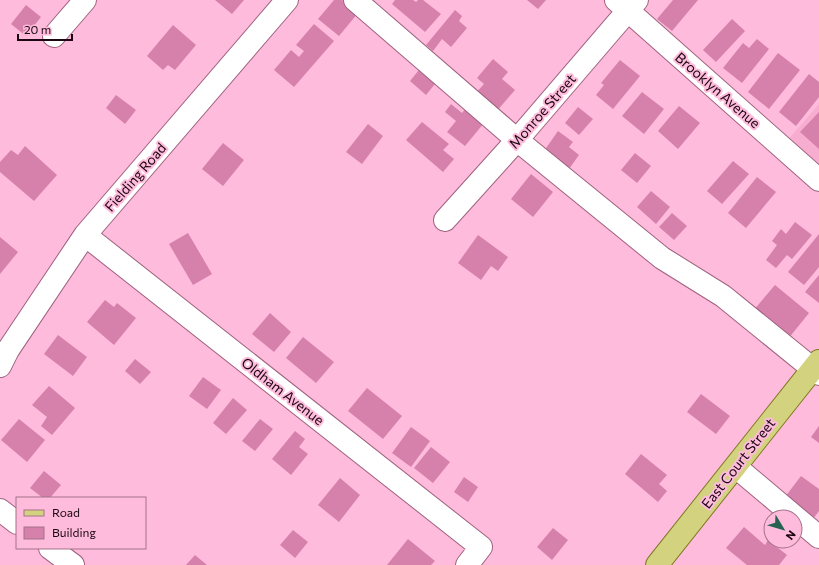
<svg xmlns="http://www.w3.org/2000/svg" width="819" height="565" font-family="Commissioner,sans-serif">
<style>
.built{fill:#f7add0}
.building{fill:#d681ab}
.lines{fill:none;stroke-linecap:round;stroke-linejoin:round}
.minor-casing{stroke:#9e627f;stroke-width:24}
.major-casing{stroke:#7f7821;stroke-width:24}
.minor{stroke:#fff;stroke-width:22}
.major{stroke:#d3d37f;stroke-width:22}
.labels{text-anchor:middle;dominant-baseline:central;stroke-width:4;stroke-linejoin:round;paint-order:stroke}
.street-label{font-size:14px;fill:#1b0611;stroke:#febbdb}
</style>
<rect width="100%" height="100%" fill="#febbdb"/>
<path class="built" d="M 819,104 L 819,180 L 782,147 Z"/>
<path class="building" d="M 215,0 L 244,0 L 232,14 Z
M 334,0 L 342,0 L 358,13 L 339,36 L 318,19 Z
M 395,0 L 413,0 L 416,2 L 418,0 L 423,0 L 441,14 L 425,32 L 392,4 Z
M 527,0 L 546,0 L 538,9 Z
M 673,0 L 698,0 L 672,31 L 657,19 Z
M 26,5 L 41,17 L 26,36 L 11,24 Z
M 455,10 L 462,16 L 459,21 L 467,28 L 451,47 L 442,39 L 433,51 L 426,45 Z
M 732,19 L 745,31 L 716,62 L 703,50 Z
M 314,24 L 334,41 L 294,87 L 274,70 L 291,50 L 299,57 L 304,51 L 296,45 Z
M 173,25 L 196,45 L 175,70 L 168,65 L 163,70 L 147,56 Z
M 757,39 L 769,49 L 742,83 L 723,68 L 743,43 L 749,48 Z
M 778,53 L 800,70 L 769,109 L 748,92 Z
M 493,59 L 508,72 L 502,79 L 515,90 L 495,113 L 474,95 L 484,84 L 477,78 Z
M 620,60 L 640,76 L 613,109 L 596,95 L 604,85 L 601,83 Z
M 423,65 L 439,79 L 426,95 L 410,81 Z
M 809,74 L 819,82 L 819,97 L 796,126 L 779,112 Z
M 642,92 L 664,109 L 644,134 L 622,116 Z
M 116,95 L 136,110 L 125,124 L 106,108 Z
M 471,102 L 489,117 L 465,146 L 447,132 L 456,121 L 445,112 L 451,104 L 462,113 Z
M 679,106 L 700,123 L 678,149 L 658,131 Z
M 578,107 L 593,119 L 579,135 L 565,123 Z
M 819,112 L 819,149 L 800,132 Z
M 422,122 L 449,144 L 443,150 L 454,159 L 443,172 L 406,140 Z
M 368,124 L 383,136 L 362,164 L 346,152 Z
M 558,131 L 573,142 L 569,147 L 579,155 L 569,169 L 544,151 Z
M 223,143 L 244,160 L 223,186 L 202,169 Z
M 25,146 L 57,175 L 34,201 L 0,172 L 0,162 L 11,150 L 18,155 Z
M 635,153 L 651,166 L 637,183 L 621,170 Z
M 733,161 L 749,174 L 722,204 L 707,191 Z
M 531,174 L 553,192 L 533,217 L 511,199 Z
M 757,177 L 776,192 L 746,228 L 728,213 Z
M 651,191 L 670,207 L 656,224 L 637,207 Z
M 672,213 L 687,226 L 674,240 L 659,227 Z
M 795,222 L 812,235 L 792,259 L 787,255 L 776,268 L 766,260 L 777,245 L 772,241 L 781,229 L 786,234 Z
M 188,233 L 212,274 L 193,285 L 169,244 Z
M 819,234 L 819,267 L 804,285 L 788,272 Z
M 478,235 L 508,257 L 498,271 L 491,266 L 481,280 L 458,263 Z
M 0,237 L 18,252 L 0,274 Z
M 819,275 L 819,303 L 805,292 Z
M 775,285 L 809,313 L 788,339 L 753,311 Z
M 105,300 L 114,307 L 117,303 L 136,318 L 114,345 L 87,322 Z
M 270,313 L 291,332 L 274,352 L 252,334 Z
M 58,335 L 87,357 L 73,376 L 44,354 Z
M 303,337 L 334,362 L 316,383 L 286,358 Z
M 135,359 L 151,372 L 140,384 L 125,371 Z
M 203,377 L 221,390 L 207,409 L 189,396 Z
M 49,386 L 75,408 L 52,435 L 41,426 L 47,417 L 32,405 Z
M 367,388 L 402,416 L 383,439 L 348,411 Z
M 701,394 L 730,416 L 716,434 L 687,412 Z
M 233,398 L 247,410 L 226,434 L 213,423 Z
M 19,419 L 45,440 L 27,462 L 1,440 Z
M 260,419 L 273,429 L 255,451 L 242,441 Z
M 819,426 L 819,443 L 811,437 Z
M 411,427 L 430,441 L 411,467 L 392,453 Z
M 295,431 L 305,439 L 299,447 L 308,454 L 291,475 L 272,459 Z
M 431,447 L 450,462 L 433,483 L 414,468 Z
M 641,454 L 667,475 L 659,484 L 667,491 L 658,502 L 625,474 Z
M 44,471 L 61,485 L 50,498 L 43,498 L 30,488 Z
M 801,476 L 819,489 L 819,511 L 813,519 L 785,497 Z
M 464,477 L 478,487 L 468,502 L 454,492 Z
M 340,478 L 360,495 L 339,522 L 318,505 Z
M 744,527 L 765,545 L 768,540 L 787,555 L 779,565 L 747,565 L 726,548 Z
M 553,528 L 568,540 L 552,560 L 537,547 Z
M 293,530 L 308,542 L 295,558 L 280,545 Z
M 408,539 L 435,561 L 431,565 L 387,565 Z
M 195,555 L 207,565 L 186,565 Z"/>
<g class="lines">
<g class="minor-casing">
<path id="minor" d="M 355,0 L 517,140 L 662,258 L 723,296 L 819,374
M 616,0 L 819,180
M 54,36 L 85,0
M 445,220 L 517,140 L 637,0
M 85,235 L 481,547 L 467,565
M 0,366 L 8,350 L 85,235 L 287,0
M 736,467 L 819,537
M 0,510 L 17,523
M 50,548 L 73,565"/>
</g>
<g class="major-casing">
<path id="major" d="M 657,565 L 819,361"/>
</g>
<use href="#minor" class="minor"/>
<use href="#major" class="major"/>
</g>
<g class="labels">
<g class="street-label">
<text transform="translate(718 90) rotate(41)">Brooklyn Avenue</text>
<text transform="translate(542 111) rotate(-49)">Monroe Street</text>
<text transform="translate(135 177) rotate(-49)">Fielding Road</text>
<text transform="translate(283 391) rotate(38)">Oldham Avenue</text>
<text transform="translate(738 463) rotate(-52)">East Court Street</text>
</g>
</g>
<rect x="16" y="497" width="130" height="52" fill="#febbdb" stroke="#a3738a"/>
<rect x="24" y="510" width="20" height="6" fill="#d3d37f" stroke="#a3738a"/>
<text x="52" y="517" font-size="12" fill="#1b0611">Road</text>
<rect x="24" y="527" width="20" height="12" fill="#d681ab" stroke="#a3738a"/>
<text x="52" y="537" font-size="12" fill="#1b0611">Building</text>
<g transform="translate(783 529) rotate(128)"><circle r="19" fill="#febbdb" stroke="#a3738a"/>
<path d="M0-3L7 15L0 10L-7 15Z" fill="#256350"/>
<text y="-6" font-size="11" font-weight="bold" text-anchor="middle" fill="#1b0611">N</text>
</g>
<path d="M18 34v6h54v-6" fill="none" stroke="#1b0611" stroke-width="2"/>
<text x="24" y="34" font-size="12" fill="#1b0611" stroke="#febbdb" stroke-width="3" paint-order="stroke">20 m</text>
</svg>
